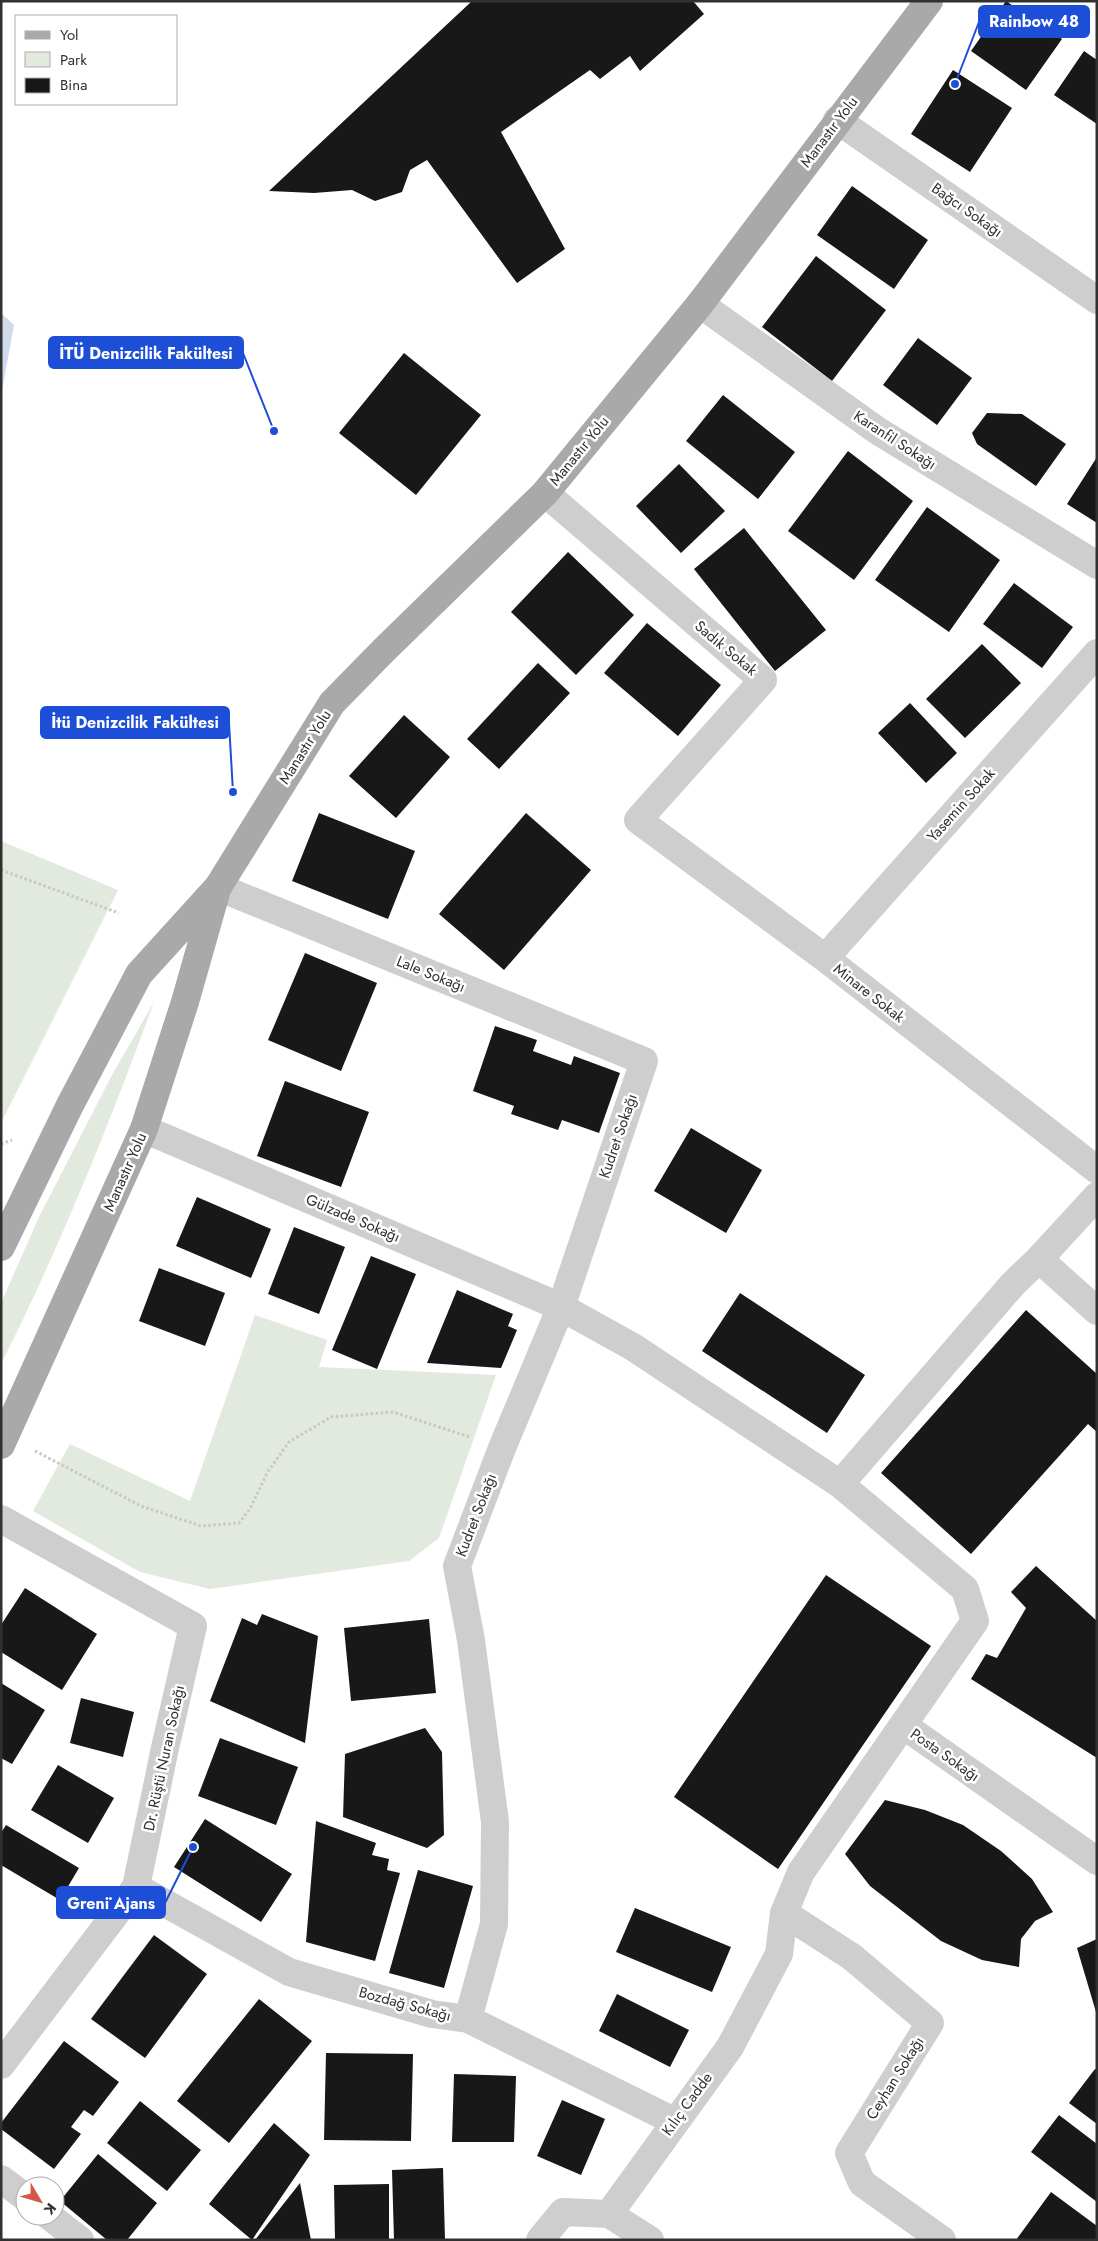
<svg xmlns="http://www.w3.org/2000/svg" width="1098" height="2241" font-family="Jost,sans-serif">
<style>
.green{fill:#e2e9de}
.water{fill:#cfdaea}
.building{fill:#181818}
.lines{fill:none;stroke-linecap:round;stroke-linejoin:round}
.path{stroke:#c8c8c8;stroke-width:3;stroke-dasharray:2.5 2.5;stroke-linecap:butt}
.street{stroke:#cecece;stroke-width:28}
.primary{stroke:#a9a9a9;stroke-width:28}
.labels{text-anchor:middle;dominant-baseline:central;stroke-width:5;stroke-linejoin:round;paint-order:stroke}
.street-label{font-size:15px;fill:#313131;stroke:#fff}
.leader{fill:none;stroke:#1d4ed8;stroke-width:2}
.callout-dot{fill:#1d4ed8;stroke:#fff;stroke-width:2}
.callout{fill:#1d4ed8;stroke:#1d4ed8;stroke-width:2}
.callout-label{font-size:16px;text-anchor:middle;font-weight:bold;fill:#fff}
</style>
<rect width="100%" height="100%" fill="#fff"/>
<path class="green" d="M 1,841 L 118,890 L 1,1123 Z
M 154,1002 C 109,1125 60,1247 1,1364 L 1,1303 L 39,1217 L 112,1075 Z
M 255,1315 L 327,1340 L 319,1367 L 496,1375 L 439,1538 L 409,1561 L 210,1589 L 140,1572 L 33,1511 L 70,1444 L 190,1501 Z"/>
<path class="water" d="M 1,313 L 14,325 L 1,395 Z"/>
<path class="building" d="M 472,1 L 693,1 L 704,14 L 640,71 L 630,56 L 600,79 L 590,70 L 501,132 L 565,249 L 517,283 L 427,160 L 410,170 L 402,192 L 375,201 L 352,190 L 314,193 L 269,191 Z
M 1006,1 L 1062,39 L 1026,90 L 971,51 Z
M 1084,51 L 1097,60 L 1097,124 L 1054,95 Z
M 953,70 L 1012,108 L 970,172 L 911,134 Z
M 852,186 L 928,240 L 894,289 L 817,235 Z
M 816,256 L 886,310 L 832,381 L 762,327 Z
M 918,338 L 972,378 L 937,425 L 883,385 Z
M 404,353 L 481,415 L 416,495 L 339,433 Z
M 723,395 L 795,452 L 758,499 L 686,441 Z
M 987,413 L 1022,414 L 1066,444 L 1036,486 L 977,444 L 972,433 Z
M 848,451 L 913,501 L 854,580 L 788,531 Z
M 1097,457 L 1097,523 L 1067,504 Z
M 679,464 L 725,511 L 681,553 L 636,506 Z
M 927,507 L 1000,560 L 949,632 L 875,580 Z
M 744,528 L 826,630 L 775,671 L 694,569 Z
M 568,552 L 634,615 L 576,675 L 511,612 Z
M 1014,583 L 1073,627 L 1042,668 L 983,624 Z
M 647,623 L 721,685 L 678,736 L 604,673 Z
M 982,644 L 1021,683 L 965,738 L 926,699 Z
M 538,663 L 570,693 L 499,769 L 467,739 Z
M 910,703 L 957,753 L 926,783 L 878,733 Z
M 404,715 L 450,757 L 396,818 L 349,776 Z
M 319,813 L 415,851 L 388,919 L 292,881 Z
M 526,813 L 591,870 L 504,970 L 439,914 Z
M 305,953 L 377,983 L 341,1071 L 268,1040 Z
M 495,1026 L 537,1040 L 533,1051 L 571,1065 L 574,1056 L 620,1073 L 599,1133 L 562,1120 L 558,1130 L 511,1114 L 514,1106 L 473,1091 Z
M 285,1081 L 369,1112 L 341,1187 L 257,1156 Z
M 691,1128 L 762,1170 L 726,1233 L 654,1191 Z
M 197,1197 L 271,1229 L 251,1278 L 176,1246 Z
M 294,1227 L 345,1247 L 319,1314 L 268,1294 Z
M 371,1256 L 416,1274 L 377,1369 L 332,1350 Z
M 159,1268 L 225,1293 L 205,1346 L 139,1321 Z
M 457,1290 L 513,1314 L 508,1326 L 517,1330 L 501,1368 L 427,1363 Z
M 740,1293 L 865,1375 L 827,1433 L 702,1351 Z
M 1026,1310 L 1097,1374 L 1097,1432 L 1088,1424 L 971,1554 L 881,1473 Z
M 1036,1566 L 1097,1621 L 1097,1758 L 971,1679 L 986,1654 L 997,1658 L 1026,1608 L 1011,1592 Z
M 826,1575 L 931,1646 L 778,1869 L 674,1797 Z
M 25,1588 L 97,1634 L 62,1690 L 1,1652 L 1,1625 Z
M 262,1614 L 318,1636 L 305,1743 L 210,1701 L 242,1618 L 257,1625 Z
M 429,1619 L 436,1693 L 351,1701 L 344,1628 Z
M 1,1683 L 45,1710 L 12,1764 L 1,1758 Z
M 81,1698 L 134,1712 L 123,1757 L 70,1743 Z
M 425,1728 L 442,1752 L 444,1835 L 427,1848 L 343,1817 L 345,1754 Z
M 220,1738 L 298,1767 L 276,1825 L 198,1796 Z
M 58,1765 L 114,1798 L 88,1843 L 31,1810 Z
M 885,1800 L 925,1810 L 963,1825 L 1001,1851 L 1032,1879 L 1053,1912 L 1035,1921 L 1021,1939 L 1019,1967 L 982,1960 L 941,1941 L 870,1886 L 845,1854 Z
M 205,1819 L 292,1874 L 261,1922 L 174,1867 Z
M 316,1821 L 376,1843 L 372,1855 L 389,1859 L 387,1870 L 400,1873 L 375,1961 L 306,1942 Z
M 6,1825 L 79,1868 L 60,1900 L 1,1865 L 1,1833 Z
M 418,1870 L 473,1886 L 444,1988 L 389,1973 Z
M 635,1908 L 731,1947 L 712,1992 L 616,1952 Z
M 154,1935 L 207,1974 L 145,2058 L 91,2019 Z
M 1097,1939 L 1097,2012 L 1096,2012 L 1077,1948 Z
M 617,1994 L 689,2030 L 670,2067 L 599,2031 Z
M 259,1999 L 312,2041 L 229,2143 L 177,2101 Z
M 64,2041 L 119,2082 L 93,2116 L 84,2110 L 71,2127 L 81,2134 L 54,2169 L 1,2129 L 1,2123 Z
M 326,2053 L 413,2054 L 411,2141 L 324,2140 Z
M 1095,2069 L 1097,2070 L 1097,2124 L 1069,2103 Z
M 454,2074 L 516,2076 L 514,2142 L 452,2142 Z
M 562,2100 L 605,2119 L 581,2175 L 537,2156 Z
M 140,2101 L 201,2150 L 167,2191 L 107,2143 Z
M 1059,2115 L 1097,2144 L 1097,2202 L 1031,2152 Z
M 274,2123 L 310,2155 L 252,2240 L 209,2204 Z
M 98,2154 L 157,2203 L 127,2240 L 107,2240 L 60,2201 Z
M 443,2168 L 445,2240 L 394,2240 L 392,2170 Z
M 300,2183 L 311,2240 L 255,2240 Z
M 389,2184 L 389,2240 L 335,2240 L 334,2185 Z
M 1051,2192 L 1097,2226 L 1097,2240 L 1016,2240 Z"/>
<g class="lines">
<path class="path" d="M 1,870 L 119,913
M 1,1144 L 12,1140
M 35,1451 L 141,1506 L 201,1526 L 239,1523 L 251,1507 L 267,1473 L 289,1442 L 331,1417 L 393,1412 L 470,1437"/>
<path class="street" d="M 837,120 L 1097,300
M 700,304 L 878,431 L 1097,565
M 545,493 L 763,680 L 638,820 L 825,958 L 1097,1170
M 218,887 L 644,1061 L 561,1307 L 502,1448 L 457,1566 L 471,1640 L 495,1822 L 494,1924 L 468,2019
M 825,958 L 1097,653
M 144,1129 L 561,1307 L 633,1347 L 840,1484
M 1039,1259 L 1097,1311
M 1,1519 L 193,1626 L 165,1748 L 136,1887 L 1,2065
M 903,1725 L 975,1621 L 965,1589 L 840,1484 L 1013,1284 L 1039,1259 L 1097,1196
M 136,1887 L 289,1972 L 432,2014 L 468,2019 L 674,2121
M 784,1913 L 852,1957 L 930,2023 L 849,2153 L 862,2183 L 942,2240
M 1,2179 L 25,2197
M 609,2214 L 650,2240
M 49,2216 L 80,2240
M 540,2240 L 563,2212 L 609,2214 L 730,2047 L 779,1954 L 784,1913 L 801,1872 L 903,1725 L 1097,1861"/>
<path class="primary" d="M 1,1247 L 70,1105 L 139,974 L 218,887 L 332,703 L 384,650 L 545,493 L 700,304 L 929,1
M 1,1445 L 144,1129 L 185,1002 L 216,893"/>
</g>
<g class="labels">
<g class="street-label">
<text transform="translate(829 132) rotate(-53)">Manastır Yolu</text>
<text transform="translate(967 210) rotate(35)">Bağcı Sokağı</text>
<text transform="translate(895 440) rotate(33)">Karanfil Sokağı</text>
<text transform="translate(579 451) rotate(-51)">Manastır Yolu</text>
<text transform="translate(726 648) rotate(40)">Sadık Sokak</text>
<text transform="translate(305 747) rotate(-58)">Manastır Yolu</text>
<text transform="translate(961 805) rotate(-48)">Yasemin Sokak</text>
<text transform="translate(431 974) rotate(22)">Lale Sokağı</text>
<text transform="translate(869 993) rotate(38)">Minare Sokak</text>
<text transform="translate(618 1136) rotate(-71)">Kudret Sokağı</text>
<text transform="translate(125 1172) rotate(-66)">Manastır Yolu</text>
<text transform="translate(353 1218) rotate(23)">Gülzade Sokağı</text>
<text transform="translate(476 1515) rotate(-69)">Kudret Sokağı</text>
<text transform="translate(945 1755) rotate(35)">Posta Sokağı</text>
<text transform="translate(164 1758) rotate(-78)">Dr. Rüştü Nuran Sokağı</text>
<text transform="translate(405 2004) rotate(15)">Bozdağ Sokağı</text>
<text transform="translate(895 2078) rotate(-58)">Ceyhan Sokağı</text>
<text transform="translate(687 2104) rotate(-54)">Kılıç Cadde</text>
</g>
</g>
<path class="leader" d="M955 84L979 22M274 431L243 353M233 792L229 723M193 1847L165 1903"/>
<g class="callout-dot">
<circle cx="955" cy="84" r="5"/>
<circle cx="274" cy="431" r="5"/>
<circle cx="233" cy="792" r="5"/>
<circle cx="193" cy="1847" r="5"/>
</g>
<g class="callout">
<rect x="979" y="6" width="110" height="31" rx="5"/>
<rect x="49" y="337" width="194" height="31" rx="5"/>
<rect x="41" y="707" width="188" height="31" rx="5"/>
<rect x="57" y="1887" width="108" height="31" rx="5"/>
</g>
<g class="callout-label">
<text x="1034" y="27">Rainbow 48</text>
<text x="146" y="359">İTÜ Denizcilik Fakültesi</text>
<text x="135" y="728">İtü Denizcilik Fakültesi</text>
<text x="111" y="1909">Greni̇ Ajans</text>
</g>
<rect width="1098" height="2241" fill="none" stroke="#313131" stroke-width="5"/>
<rect x="15" y="15" width="162" height="90" fill="#ffffff" stroke="#adadad"/>
<rect x="25" y="31" width="25" height="8" fill="#a9a9a9" stroke="#adadad"/>
<text x="60" y="40" font-size="15" fill="#313131">Yol</text>
<rect x="25" y="52" width="25" height="15" fill="#e2e9de" stroke="#adadad"/>
<text x="60" y="65" font-size="15" fill="#313131">Park</text>
<rect x="25" y="78" width="25" height="15" fill="#181818" stroke="#adadad"/>
<text x="60" y="90" font-size="15" fill="#313131">Bina</text>
<g transform="translate(40 2201) rotate(128)"><circle r="24" fill="#ffffff" stroke="#adadad"/>
<path d="M0-4L9 19L0 12L-9 19Z" fill="#d65745"/>
<text y="-8" font-size="14" font-weight="bold" text-anchor="middle" fill="#313131">K</text>
</g>
</svg>
